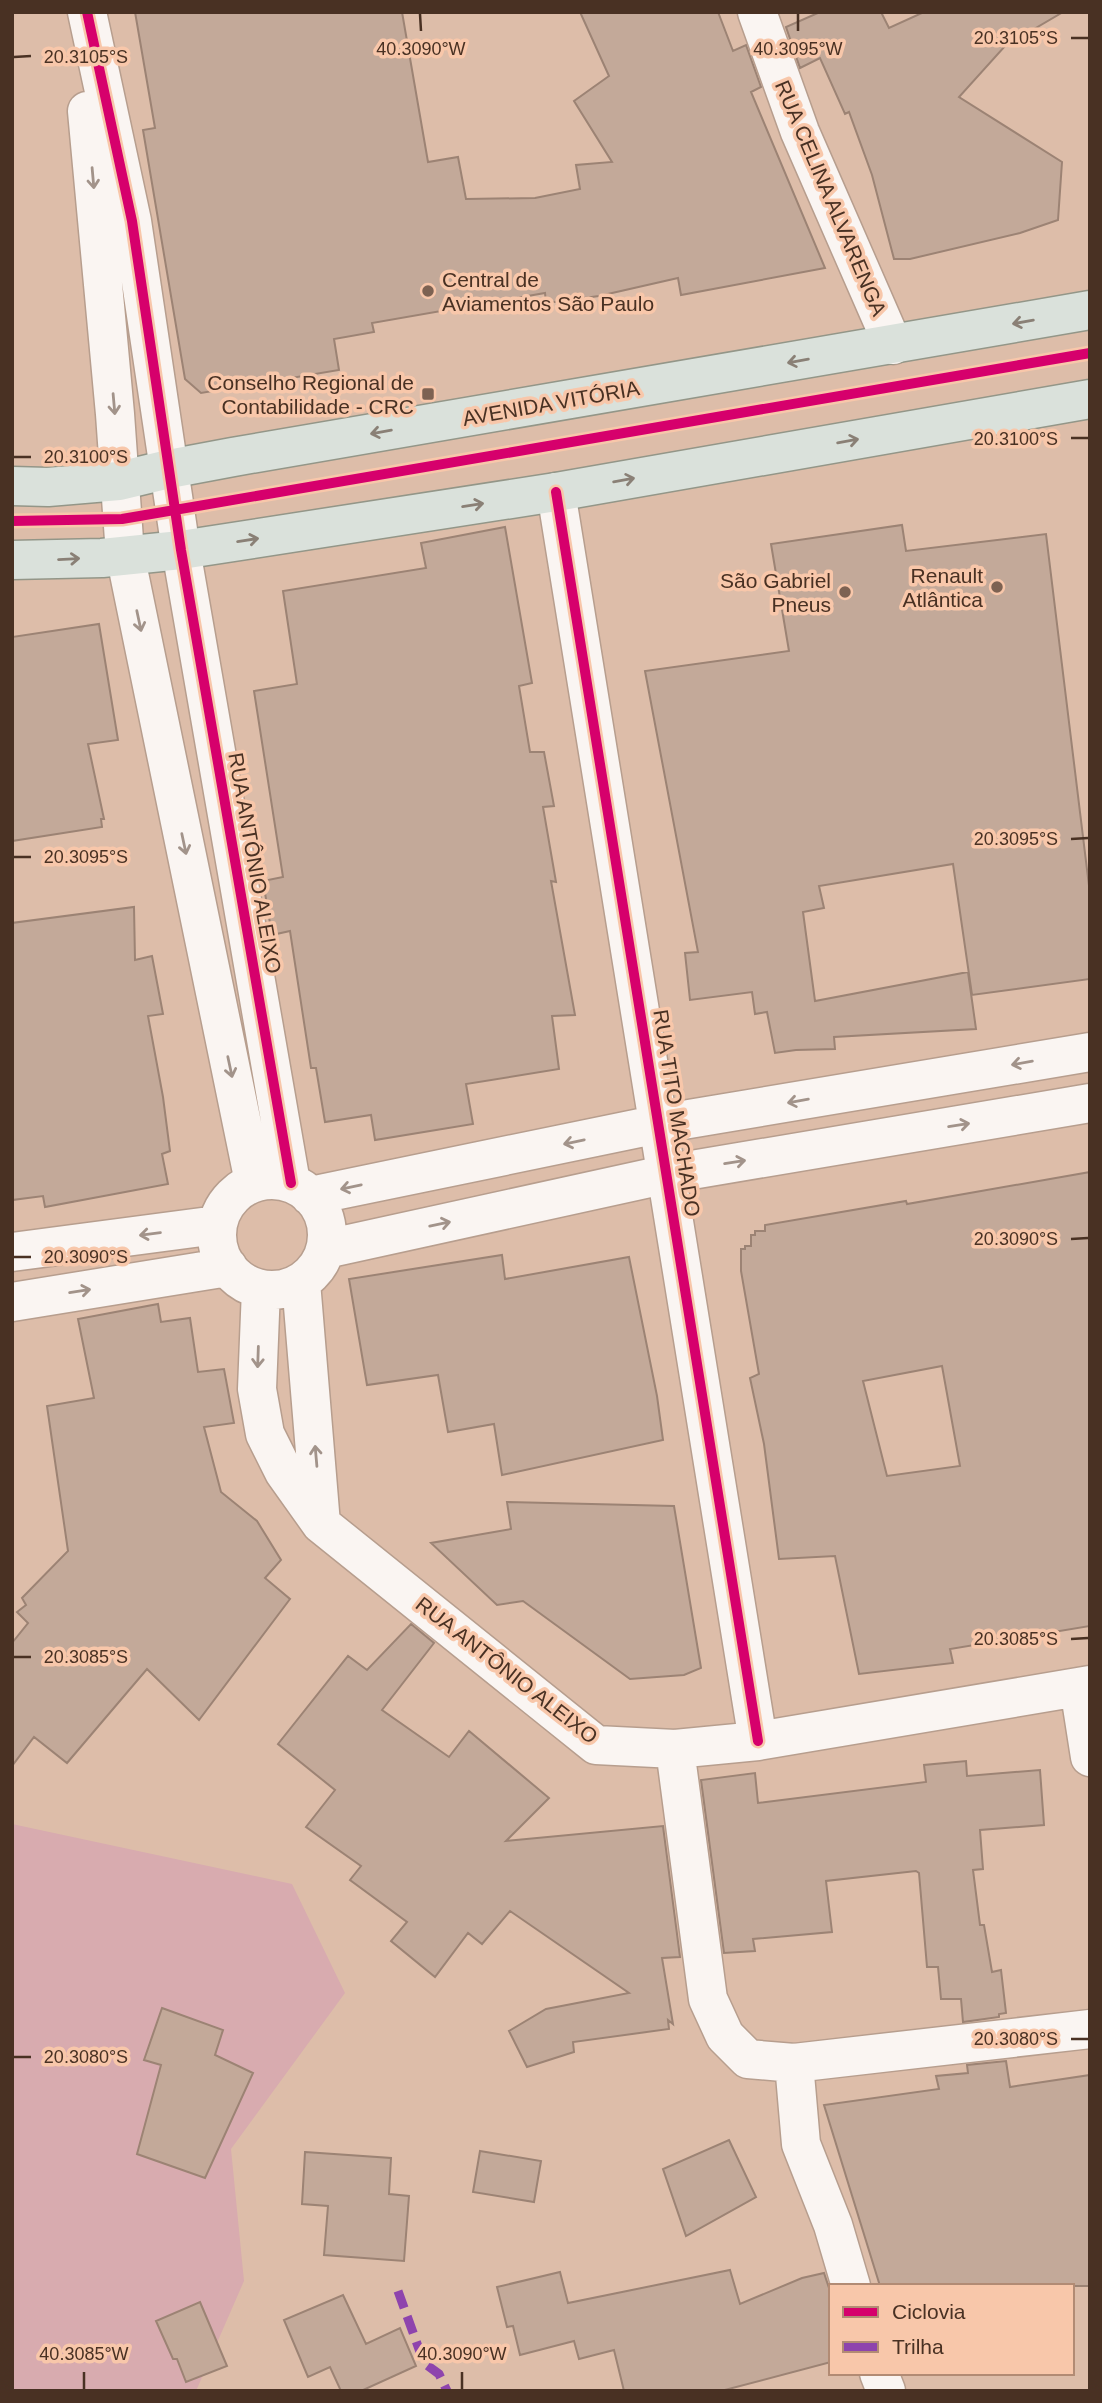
<svg xmlns="http://www.w3.org/2000/svg" width="1102" height="2403" font-family="Arial,sans-serif">
<style>
.green{fill:#d8abaf}
.building{fill:#c3a999;stroke:#9c8374;stroke-width:2;fill-rule:evenodd}
.lines{fill:none;stroke-linecap:round;stroke-linejoin:round}
.street-casing{stroke:#b79e8e;stroke-width:41}
.primary-casing{stroke:#939688;stroke-width:41}
.street{stroke:#faf5f2;stroke-width:38}
.primary{stroke:#dae1db;stroke-width:38}
.quiet{stroke:#8e44ad;stroke-width:9;stroke-dasharray:18 9;stroke-linecap:butt}
.cycleway-casing{stroke:#f8c7aa;stroke-width:15}
.cycleway{stroke:#d6006c;stroke-width:10}
.oneway{stroke:#a2938a}
.oneway2{stroke:#8a8076}
.ticks{fill:none;stroke:#493123;stroke-width:2.5}
.poi-dot{fill:#7d6252;stroke:#f8c7aa;stroke-width:2.5}
.labels{text-anchor:middle;dominant-baseline:central;stroke-width:7;stroke-linejoin:round;paint-order:stroke}
.street-label{font-size:21px;fill:#493123;stroke:#f8c7aa}
.poi-label{font-size:21px;fill:#493123;stroke:#f8c7aa;text-anchor:end}
.ticks-label{font-size:18px;text-anchor:middle;fill:#493123;stroke:#f8c7aa;stroke-width:7;stroke-linejoin:round;paint-order:stroke}
</style>
<rect width="100%" height="100%" fill="#ddbda9"/>
<path class="green" d="M 12,1824 L 292,1884 L 345,1993 L 231,2149 L 244,2281 L 196,2391 L 12,2391 Z"/>
<path class="building" d="M 135,12 L 402,12 L 428,162 L 458,157 L 466,199 L 535,198 L 580,189 L 576,165 L 612,162 L 574,101 L 609,76 L 580,12 L 718,12 L 733,51 L 746,45 L 761,87 L 751,92 L 825,268 L 681,295 L 678,278 L 599,296 L 546,303 L 545,293 L 372,323 L 374,332 L 334,339 L 339,370 L 201,393 L 185,379 L 143,130 L 155,128 Z
M 820,12 L 881,12 L 889,28 L 924,12 L 1063,12 L 1005,46 L 959,97 L 1062,162 L 1058,220 L 1020,233 L 910,259 L 894,259 L 872,175 L 849,112 L 845,114 L 820,58 L 800,68 L 786,27 Z
M 902,525 L 906,551 L 1046,534 L 1090,894 L 1090,979 L 972,995 L 953,864 L 819,886 L 824,908 L 803,912 L 815,1001 L 968,972 L 976,1029 L 834,1037 L 835,1049 L 796,1050 L 775,1053 L 767,1012 L 755,1014 L 752,992 L 690,1000 L 685,953 L 698,952 L 645,671 L 789,651 L 771,544 Z
M 505,527 L 532,683 L 519,686 L 530,752 L 544,752 L 554,806 L 543,807 L 556,882 L 551,881 L 575,1015 L 552,1016 L 559,1069 L 466,1084 L 473,1124 L 375,1140 L 371,1115 L 325,1122 L 316,1068 L 311,1068 L 290,931 L 272,935 L 263,881 L 283,877 L 254,691 L 297,684 L 283,591 L 426,568 L 421,543 Z
M 99,624 L 118,740 L 88,744 L 104,819 L 101,819 L 102,827 L 12,841 L 12,637 Z
M 134,907 L 135,960 L 152,956 L 163,1014 L 148,1016 L 163,1097 L 170,1151 L 162,1154 L 168,1184 L 45,1207 L 43,1196 L 12,1200 L 12,923 Z
M 1090,1172 L 1090,1626 L 950,1649 L 953,1663 L 859,1674 L 835,1556 L 779,1559 L 764,1444 L 750,1378 L 759,1374 L 741,1271 L 741,1249 L 745,1249 L 745,1246 L 751,1246 L 751,1235 L 755,1235 L 755,1231 L 765,1231 L 765,1225 L 906,1201 L 907,1204 ZM 942,1366 L 960,1466 L 887,1476 L 863,1381 Z
M 502,1255 L 505,1279 L 629,1257 L 657,1396 L 663,1440 L 502,1475 L 494,1424 L 448,1432 L 438,1375 L 367,1385 L 349,1279 Z
M 158,1304 L 161,1322 L 190,1318 L 198,1372 L 224,1369 L 234,1423 L 204,1427 L 221,1492 L 257,1521 L 281,1560 L 265,1578 L 290,1599 L 199,1720 L 147,1669 L 67,1763 L 34,1737 L 12,1766 L 12,1643 L 28,1623 L 17,1612 L 26,1605 L 22,1598 L 68,1551 L 47,1406 L 94,1398 L 78,1319 Z
M 507,1502 L 674,1506 L 701,1668 L 684,1675 L 630,1679 L 523,1601 L 497,1605 L 431,1543 L 511,1529 Z
M 411,1624 L 434,1643 L 382,1710 L 449,1757 L 469,1731 L 549,1798 L 506,1841 L 663,1826 L 680,1957 L 662,1958 L 673,2024 L 668,2020 L 669,2029 L 573,2042 L 574,2052 L 527,2067 L 509,2031 L 546,2009 L 629,1993 L 510,1911 L 482,1944 L 468,1933 L 435,1977 L 391,1941 L 407,1922 L 350,1880 L 361,1866 L 306,1827 L 335,1790 L 278,1744 L 348,1656 L 367,1670 Z
M 966,1761 L 967,1776 L 1040,1770 L 1044,1825 L 980,1830 L 983,1869 L 973,1870 L 980,1925 L 984,1925 L 992,1972 L 1001,1970 L 1006,2013 L 999,2014 L 999,2017 L 963,2022 L 961,1999 L 941,1999 L 938,1967 L 927,1967 L 919,1873 L 916,1871 L 826,1881 L 832,1932 L 753,1939 L 755,1951 L 724,1953 L 701,1780 L 755,1773 L 758,1803 L 926,1782 L 924,1765 Z
M 162,2008 L 223,2030 L 215,2055 L 253,2073 L 205,2178 L 137,2154 L 161,2065 L 144,2060 Z
M 1006,2061 L 1010,2087 L 1090,2075 L 1090,2286 L 880,2286 L 824,2105 L 939,2089 L 936,2076 L 968,2073 L 967,2065 Z
M 729,2140 L 756,2197 L 686,2236 L 663,2169 Z
M 480,2151 L 541,2161 L 534,2202 L 473,2192 Z
M 305,2152 L 391,2158 L 389,2194 L 409,2196 L 404,2261 L 324,2255 L 328,2206 L 302,2204 Z
M 730,2270 L 740,2304 L 802,2278 L 824,2273 L 831,2294 L 831,2362 L 721,2391 L 624,2391 L 614,2350 L 579,2359 L 574,2341 L 520,2355 L 513,2326 L 507,2327 L 497,2287 L 560,2272 L 568,2303 Z
M 343,2295 L 366,2344 L 400,2328 L 416,2366 L 361,2391 L 341,2391 L 330,2367 L 308,2377 L 284,2320 Z
M 200,2302 L 227,2366 L 186,2382 L 177,2359 L 173,2359 L 156,2321 Z"/>
<g class="lines">
<g class="street-casing">
<path id="street" d="M 87,12 L 132,221 L 181,550 L 291,1183
M 757,12 L 800,132 L 893,345
M 87,111 L 115,414 L 125,554 L 254,1182
M 556,492 L 758,1741
M217 1235a55 55 0 1 1 110 0a55 55 0 1 1-110 0Z
M 310,1196 L 659,1124 L 1090,1052
M 326,1249 L 668,1174 L 1090,1103
M 12,1252 L 217,1225
M 301,1282 L 321,1524
M 261,1289 L 257,1389 L 265,1434 L 284,1472 L 321,1524 L 596,1745 L 675,1749 L 758,1741 L 1090,1685
M 12,1302 L 228,1267
M 1079,1687 L 1090,1757
M 675,1749 L 708,1999 L 725,2036 L 748,2059 L 794,2063 L 1090,2029
M 794,2063 L 801,2144 L 833,2225 L 851,2286
M 879,2373 L 886,2391"/>
</g>
<g class="primary-casing">
<path id="primary" d="M 12,486 L 48,487 L 119,481 L 169,469 L 233,457 L 1090,310
M 12,560 L 102,558 L 181,550 L 556,492 L 1090,399"/>
</g>
<use href="#street" class="street"/>
<use href="#primary" class="primary"/>
<path class="quiet" d="M 398,2291 L 424,2363 L 439,2374 L 447,2391"/>
<g class="cycleway-casing">
<path id="cycleway" d="M 87,12 L 132,221 L 181,550 L 291,1183
M 556,492 L 758,1741
M 12,521 L 122,519 L 1090,353"/>
</g>
<use href="#cycleway" class="cycleway"/>
</g>
<defs><path id="oneway-shaft" d="M-6 0H5M1.5-3L5.5 0L1.5 3" fill="none" stroke-width="1.6" stroke-linecap="round" stroke-linejoin="round" transform="scale(1.75)"/></defs>
<g class="oneway">
<use href="#oneway-shaft" transform="translate(93 178) rotate(85)"/>
<use href="#oneway-shaft" transform="translate(114 404) rotate(85)"/>
<use href="#oneway-shaft" transform="translate(139 621) rotate(78)"/>
<use href="#oneway-shaft" transform="translate(184 844) rotate(78)"/>
<use href="#oneway-shaft" transform="translate(1022 1063) rotate(170)"/>
<use href="#oneway-shaft" transform="translate(230 1067) rotate(78)"/>
<use href="#oneway-shaft" transform="translate(798 1101) rotate(170)"/>
<use href="#oneway-shaft" transform="translate(959 1125) rotate(-9)"/>
<use href="#oneway-shaft" transform="translate(574 1142) rotate(168)"/>
<use href="#oneway-shaft" transform="translate(735 1162) rotate(-9)"/>
<use href="#oneway-shaft" transform="translate(351 1187) rotate(168)"/>
<use href="#oneway-shaft" transform="translate(440 1224) rotate(-12)"/>
<use href="#oneway-shaft" transform="translate(150 1234) rotate(173)"/>
<use href="#oneway-shaft" transform="translate(80 1291) rotate(-9)"/>
<use href="#oneway-shaft" transform="translate(258 1357) rotate(92)"/>
<use href="#oneway-shaft" transform="translate(316 1456) rotate(-95)"/>
</g>
<g class="oneway2">
<use href="#oneway-shaft" transform="translate(1023 322) rotate(170)"/>
<use href="#oneway-shaft" transform="translate(798 361) rotate(170)"/>
<use href="#oneway-shaft" transform="translate(381 432) rotate(170)"/>
<use href="#oneway-shaft" transform="translate(848 441) rotate(-10)"/>
<use href="#oneway-shaft" transform="translate(624 480) rotate(-10)"/>
<use href="#oneway-shaft" transform="translate(473 505) rotate(-9)"/>
<use href="#oneway-shaft" transform="translate(248 540) rotate(-9)"/>
<use href="#oneway-shaft" transform="translate(69 559) rotate(-3)"/>
</g>
<path class="ticks" d="M 420,14 L 421,31M 798,14 L 798,31M 1071,38 L 1088,38M 14,57 L 31,56M 1071,438 L 1088,438M 14,457 L 31,457M 1071,839 L 1088,838M 14,857 L 31,857M 1071,1239 L 1088,1238M 14,1257 L 31,1257M 1071,1639 L 1088,1638M 14,1657 L 31,1657M 1071,2039 L 1088,2039M 14,2057 L 31,2057M 84,2372 L 84,2389M 462,2372 L 462,2389"/>
<g class="poi-dot">
<circle cx="428" cy="291" r="7"/>
<rect x="421" y="387" width="14" height="14" rx="3.5"/>
<circle cx="997" cy="587" r="7"/>
<circle cx="845" cy="592" r="7"/>
</g>
<g class="labels">
<g class="street-label">
<text transform="translate(831 198) rotate(67)">RUA CELINA ALVARENGA</text>
<text transform="translate(551 403) rotate(-10)">AVENIDA VITÓRIA</text>
<text transform="translate(255 863) rotate(80)">RUA ANTÔNIO ALEIXO</text>
<text transform="translate(677 1113) rotate(81)">RUA TITO MACHADO</text>
<text transform="translate(507 1670) rotate(38)">RUA ANTÔNIO ALEIXO</text>
</g>
<g class="poi-label">
<text x="442" y="279" text-anchor="start">Central de<tspan x="442" dy="24">Aviamentos São Paulo</tspan></text>
<text x="414" y="382">Conselho Regional de<tspan x="414" dy="24">Contabilidade - CRC</tspan></text>
<text x="983" y="575">Renault<tspan x="983" dy="24">Atlântica</tspan></text>
<text x="831" y="580">São Gabriel<tspan x="831" dy="24">Pneus</tspan></text>
</g>
</g>
<g class="ticks-label">
<text x="1016" y="44">20.3105°S</text>
<text x="421" y="55">40.3090°W</text>
<text x="798" y="55">40.3095°W</text>
<text x="86" y="63">20.3105°S</text>
<text x="1016" y="445">20.3100°S</text>
<text x="86" y="463">20.3100°S</text>
<text x="1016" y="845">20.3095°S</text>
<text x="86" y="863">20.3095°S</text>
<text x="1016" y="1245">20.3090°S</text>
<text x="86" y="1263">20.3090°S</text>
<text x="1016" y="1645">20.3085°S</text>
<text x="86" y="1663">20.3085°S</text>
<text x="1016" y="2045">20.3080°S</text>
<text x="86" y="2063">20.3080°S</text>
<text x="84" y="2360">40.3085°W</text>
<text x="462" y="2360">40.3090°W</text>
</g>
<rect width="1102" height="2403" fill="none" stroke="#493123" stroke-width="28"/>
<rect x="829" y="2284" width="245" height="91" fill="#f8c7aa" stroke="#b28b74" stroke-width="2"/>
<rect x="843" y="2307" width="35" height="10" fill="#d6006c" stroke="#b28b74" stroke-width="2"/>
<text x="892" y="2319" font-size="21" fill="#493123">Ciclovia</text>
<rect x="843" y="2342" width="35" height="10" fill="#8e44ad" stroke="#b28b74" stroke-width="2"/>
<text x="892" y="2354" font-size="21" fill="#493123">Trilha</text>
</svg>
